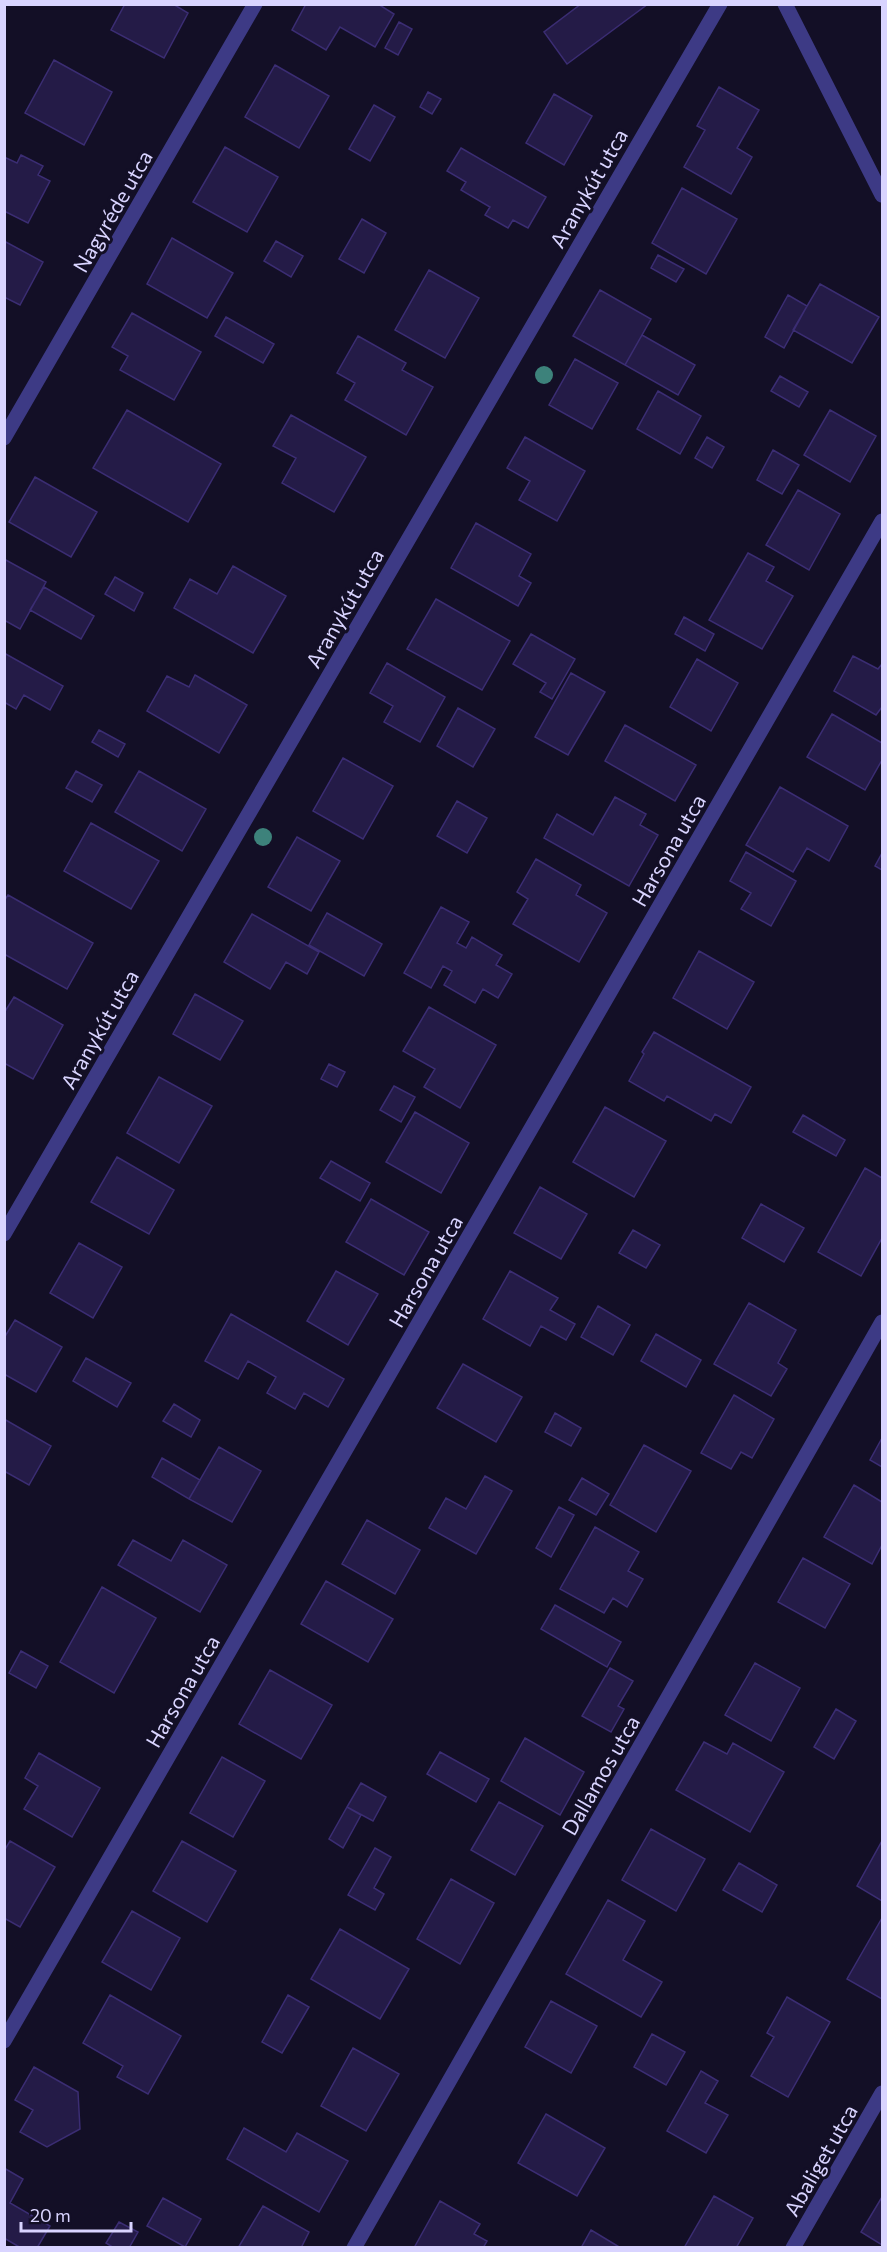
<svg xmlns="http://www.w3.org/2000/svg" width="887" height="2252" font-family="Commissioner,sans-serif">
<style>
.building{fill:#241b47;stroke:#3b2d73;stroke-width:1.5}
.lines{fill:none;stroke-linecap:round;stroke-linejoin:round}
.minor{stroke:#3d3a85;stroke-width:15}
.tree{fill:#3d827b}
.labels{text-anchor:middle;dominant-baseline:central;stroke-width:6;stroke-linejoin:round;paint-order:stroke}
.street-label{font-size:21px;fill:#d9d4ff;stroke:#130f26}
</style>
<rect width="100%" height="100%" fill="#130f26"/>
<path class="building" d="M 125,4 L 173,4 L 188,13 L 164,58 L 111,30 Z
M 306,4 L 378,4 L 394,14 L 375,47 L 340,27 L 326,50 L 292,30 Z
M 581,4 L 648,4 L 567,64 L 544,32 Z
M 399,22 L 412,29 L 398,55 L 385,48 Z
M 54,60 L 112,92 L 84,145 L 25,113 Z
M 275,65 L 329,96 L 299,148 L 245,117 Z
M 719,87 L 759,110 L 737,148 L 752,157 L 731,194 L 684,167 L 705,130 L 697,126 Z
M 428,92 L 441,99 L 432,114 L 420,107 Z
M 554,94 L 592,116 L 564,165 L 526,143 Z
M 374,105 L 395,117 L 370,161 L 349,149 Z
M 225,147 L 278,177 L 247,232 L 193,202 Z
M 461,148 L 546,197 L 528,228 L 513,220 L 508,228 L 485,215 L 490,207 L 461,190 L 466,182 L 447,171 Z
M 21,155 L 43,166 L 38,175 L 50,181 L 28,223 L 4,211 L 4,157 L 17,163 Z
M 682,188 L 737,219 L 706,274 L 652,243 Z
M 362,219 L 386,233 L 364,273 L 339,259 Z
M 172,238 L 233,273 L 207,318 L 147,284 Z
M 4,241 L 43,262 L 20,305 L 4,297 Z
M 276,241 L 303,256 L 291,277 L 264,261 Z
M 658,255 L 684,269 L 676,282 L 651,268 Z
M 429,270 L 479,298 L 445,358 L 395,330 Z
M 820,284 L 879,317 L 852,363 L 793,330 Z
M 600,290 L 651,319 L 625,365 L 573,336 Z
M 788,295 L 807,306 L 784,348 L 765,337 Z
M 132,313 L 201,352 L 174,400 L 120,370 L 128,356 L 112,347 Z
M 226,317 L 274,344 L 263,363 L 215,336 Z
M 642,335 L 695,365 L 678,395 L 625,365 Z
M 358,336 L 406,363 L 402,370 L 433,387 L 406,435 L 345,400 L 355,383 L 337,373 Z
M 575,359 L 618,383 L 592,429 L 549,405 Z
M 780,376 L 808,392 L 799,407 L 771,391 Z
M 658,391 L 701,416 L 680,454 L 637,429 Z
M 127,410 L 221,464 L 188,522 L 93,468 Z
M 830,410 L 876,436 L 850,482 L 804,455 Z
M 291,415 L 366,457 L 334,512 L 282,483 L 296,458 L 273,446 Z
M 525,437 L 585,471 L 557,521 L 519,500 L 530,481 L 507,468 Z
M 707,437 L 724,447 L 712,468 L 695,458 Z
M 773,450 L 799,465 L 782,494 L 757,480 Z
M 35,477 L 97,512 L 71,557 L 9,522 Z
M 798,490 L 840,514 L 809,570 L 766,545 Z
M 476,523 L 531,554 L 519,576 L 531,583 L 518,606 L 451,568 Z
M 748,553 L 774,567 L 766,581 L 793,596 L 762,649 L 709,620 Z
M 4,559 L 46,582 L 20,629 L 4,620 Z
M 233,566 L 286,596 L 253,653 L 174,608 L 190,579 L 217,594 Z
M 115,577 L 143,593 L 134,611 L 105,594 Z
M 44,587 L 94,616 L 81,639 L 30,610 Z
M 436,599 L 510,641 L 482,690 L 407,649 Z
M 684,617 L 714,634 L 705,651 L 675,634 Z
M 531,634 L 575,659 L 552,699 L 540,692 L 546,683 L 513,664 Z
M 4,653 L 63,686 L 50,710 L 24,695 L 16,709 L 4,702 Z
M 853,656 L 878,669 L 882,664 L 882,707 L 876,715 L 834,691 Z
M 697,659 L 738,683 L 711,731 L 670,707 Z
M 387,663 L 445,697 L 420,742 L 384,722 L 393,706 L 370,693 Z
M 571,673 L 605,692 L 568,755 L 535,737 Z
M 195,675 L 247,705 L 219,753 L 147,711 L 167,676 L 189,687 Z
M 458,708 L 495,729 L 473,767 L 437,746 Z
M 832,714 L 882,743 L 882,760 L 865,790 L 807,757 Z
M 625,725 L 696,765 L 675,801 L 605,761 Z
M 99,730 L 125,744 L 118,757 L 92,742 Z
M 343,758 L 393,786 L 363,839 L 313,811 Z
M 76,771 L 102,785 L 92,802 L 66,788 Z
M 139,771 L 206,809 L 182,851 L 115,812 Z
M 780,787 L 848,826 L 829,861 L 807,848 L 793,872 L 746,845 Z
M 615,797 L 646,814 L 640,825 L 658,835 L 629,886 L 544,838 L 557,814 L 593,835 Z
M 457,801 L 487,818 L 467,853 L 437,836 Z
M 91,823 L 159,861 L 131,909 L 64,871 Z
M 297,837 L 340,861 L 311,911 L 268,887 Z
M 746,852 L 796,881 L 771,926 L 741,909 L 751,893 L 730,881 Z
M 882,853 L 882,870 L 875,866 Z
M 536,859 L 581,885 L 576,895 L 607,913 L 579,962 L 513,924 L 528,899 L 517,892 Z
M 8,895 L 93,943 L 67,989 L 4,954 L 4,901 Z
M 441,907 L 469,922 L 457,943 L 466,948 L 472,937 L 502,955 L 496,965 L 512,974 L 498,998 L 483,989 L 475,1003 L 444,985 L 452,971 L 443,966 L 431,988 L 404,973 Z
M 327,913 L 382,944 L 364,976 L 309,945 Z
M 252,914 L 319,952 L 307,974 L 286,962 L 270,989 L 224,962 Z
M 699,951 L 754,982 L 727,1029 L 673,998 Z
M 195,994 L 243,1021 L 220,1060 L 173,1034 Z
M 14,997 L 63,1025 L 33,1079 L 4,1063 L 4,1013 Z
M 429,1007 L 496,1045 L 460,1108 L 424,1087 L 435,1069 L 403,1051 Z
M 654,1032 L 751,1087 L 731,1123 L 715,1114 L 711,1121 L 667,1096 L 664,1101 L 629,1081 L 644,1054 L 642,1052 Z
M 329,1064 L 345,1072 L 337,1087 L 321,1079 Z
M 159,1077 L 212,1106 L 179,1163 L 127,1133 Z
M 394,1086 L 415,1097 L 401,1122 L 380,1110 Z
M 605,1107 L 666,1141 L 634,1197 L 573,1162 Z
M 415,1112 L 469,1143 L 441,1193 L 386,1162 Z
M 803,1115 L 845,1140 L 836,1156 L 793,1132 Z
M 117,1157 L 174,1190 L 149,1234 L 91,1202 Z
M 331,1161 L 370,1183 L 360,1201 L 320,1178 Z
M 865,1168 L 882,1178 L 882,1238 L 861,1276 L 818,1252 Z
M 540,1187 L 587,1214 L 561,1259 L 514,1233 Z
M 371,1199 L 429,1232 L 404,1275 L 346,1242 Z
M 761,1204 L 804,1228 L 784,1262 L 742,1238 Z
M 633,1230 L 660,1245 L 646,1268 L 619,1253 Z
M 79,1243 L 122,1267 L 93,1318 L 50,1293 Z
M 336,1271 L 378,1294 L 348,1345 L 307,1321 Z
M 510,1271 L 558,1298 L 550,1310 L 575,1324 L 566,1340 L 541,1326 L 530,1346 L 483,1319 Z
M 749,1303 L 796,1330 L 778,1363 L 787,1369 L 771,1396 L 714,1364 Z
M 598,1306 L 630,1325 L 613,1355 L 581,1337 Z
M 231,1314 L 344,1379 L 328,1407 L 304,1393 L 295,1409 L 267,1393 L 276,1377 L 248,1361 L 238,1379 L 205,1361 Z
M 15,1320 L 62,1347 L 36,1392 L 4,1374 L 4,1338 Z
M 656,1334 L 701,1360 L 686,1387 L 641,1361 Z
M 86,1358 L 131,1383 L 117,1407 L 73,1381 Z
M 463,1364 L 522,1397 L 496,1442 L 437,1408 Z
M 734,1395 L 774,1419 L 752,1458 L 741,1452 L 731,1469 L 701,1453 Z
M 174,1404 L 200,1420 L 191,1437 L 163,1421 Z
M 555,1413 L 581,1428 L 571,1446 L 545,1432 Z
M 4,1419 L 51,1446 L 29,1485 L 4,1471 Z
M 882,1438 L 882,1467 L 870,1460 Z
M 644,1445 L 691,1471 L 656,1532 L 610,1505 Z
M 219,1447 L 261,1471 L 232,1522 L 189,1499 Z
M 162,1458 L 200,1480 L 189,1499 L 152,1477 Z
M 485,1476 L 512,1491 L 476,1554 L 429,1528 L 446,1498 L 466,1509 Z
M 582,1478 L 609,1494 L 596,1515 L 569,1500 Z
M 854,1485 L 882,1502 L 882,1545 L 872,1564 L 824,1537 Z
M 559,1507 L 574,1515 L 551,1557 L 536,1548 Z
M 367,1520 L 420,1550 L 395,1594 L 342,1564 Z
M 595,1527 L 639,1552 L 628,1571 L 643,1579 L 627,1607 L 613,1598 L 604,1613 L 560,1589 Z
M 133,1540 L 171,1561 L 183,1540 L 227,1565 L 200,1612 L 118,1565 Z
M 803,1558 L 850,1584 L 825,1628 L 778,1602 Z
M 326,1581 L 393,1619 L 368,1662 L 301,1624 Z
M 102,1587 L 156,1618 L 114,1693 L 60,1662 Z
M 555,1605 L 621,1642 L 607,1667 L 541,1629 Z
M 21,1651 L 48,1666 L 36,1688 L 9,1673 Z
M 755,1663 L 800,1688 L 771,1741 L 725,1715 Z
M 610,1668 L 633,1681 L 618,1706 L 624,1709 L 611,1732 L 582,1716 Z
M 270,1670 L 332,1705 L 301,1759 L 239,1724 Z
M 836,1709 L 856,1721 L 834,1759 L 814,1747 Z
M 525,1738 L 584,1772 L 560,1815 L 501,1781 Z
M 704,1742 L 727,1754 L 733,1743 L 784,1772 L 750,1832 L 676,1790 Z
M 440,1752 L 489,1779 L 476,1802 L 427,1774 Z
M 39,1753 L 100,1788 L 72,1837 L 24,1809 L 38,1786 L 25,1778 Z
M 222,1757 L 265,1781 L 233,1837 L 190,1813 Z
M 361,1783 L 386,1797 L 373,1821 L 347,1807 Z
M 499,1802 L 543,1826 L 515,1875 L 471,1850 Z
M 347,1807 L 361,1815 L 343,1848 L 329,1839 Z
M 651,1829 L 705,1859 L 676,1911 L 622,1880 Z
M 10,1841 L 55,1867 L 20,1927 L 4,1918 L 4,1851 Z
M 182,1841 L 236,1871 L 207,1922 L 153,1891 Z
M 882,1841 L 882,1901 L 857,1886 Z
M 375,1848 L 391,1857 L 374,1888 L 384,1894 L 375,1910 L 348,1895 Z
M 739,1863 L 777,1885 L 762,1912 L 723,1890 Z
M 451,1879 L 494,1903 L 460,1964 L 417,1939 Z
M 608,1900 L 645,1921 L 623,1960 L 662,1982 L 641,2017 L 566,1974 Z
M 132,1911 L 180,1938 L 151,1990 L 102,1962 Z
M 882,1918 L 882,1999 L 847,1979 Z
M 340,1929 L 409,1969 L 380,2019 L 311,1979 Z
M 110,1995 L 181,2036 L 148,2094 L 117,2077 L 123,2066 L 83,2043 Z
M 288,1995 L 309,2007 L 282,2053 L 262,2042 Z
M 787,1997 L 830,2022 L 788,2097 L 751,2076 L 774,2037 L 767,2033 Z
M 551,2001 L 597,2026 L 571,2073 L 525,2047 Z
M 652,2034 L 685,2052 L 666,2085 L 634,2067 Z
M 353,2048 L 399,2074 L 366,2131 L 321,2106 Z
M 34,2067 L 78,2092 L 80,2129 L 47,2147 L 20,2132 L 33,2110 L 15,2100 Z
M 701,2071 L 718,2081 L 705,2103 L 728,2115 L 706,2153 L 667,2131 Z
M 546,2114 L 605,2148 L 577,2196 L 518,2163 Z
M 244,2128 L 286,2152 L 297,2133 L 348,2161 L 319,2212 L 227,2159 Z
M 4,2168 L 23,2179 L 10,2203 L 50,2226 L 37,2248 L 21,2248 L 4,2238 Z
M 714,2196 L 753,2218 L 736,2248 L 684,2248 Z
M 882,2197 L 882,2245 L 861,2232 Z
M 163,2198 L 201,2219 L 185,2247 L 147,2226 Z
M 440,2201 L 480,2224 L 474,2234 L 487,2241 L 483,2248 L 414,2248 Z
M 263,2206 L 309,2232 L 301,2248 L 238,2248 Z
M 119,2222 L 138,2232 L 129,2248 L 114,2248 L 106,2243 Z
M 591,2230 L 621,2248 L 581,2248 Z"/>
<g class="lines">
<path class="minor" d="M 785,4 L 882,195
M 4,438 L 255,4
M 4,1234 L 720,4
M 4,2041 L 882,521
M 354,2248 L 882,1322
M 793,2248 L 882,2093"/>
</g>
<g class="tree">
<circle cx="544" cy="375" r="9"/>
<circle cx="263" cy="837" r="9"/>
</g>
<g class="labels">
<g class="street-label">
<text transform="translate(588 188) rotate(-60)">Aranykút utca</text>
<text transform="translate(112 211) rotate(-60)">Nagyréde utca</text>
<text transform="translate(344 608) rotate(-60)">Aranykút utca</text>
<text transform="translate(668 850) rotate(-60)">Harsona utca</text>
<text transform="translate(99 1029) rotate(-60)">Aranykút utca</text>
<text transform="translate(425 1271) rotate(-60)">Harsona utca</text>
<text transform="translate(182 1691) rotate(-60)">Harsona utca</text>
<text transform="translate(600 1775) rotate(-60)">Dallamos utca</text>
<text transform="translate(820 2160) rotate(-60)">Abaliget utca</text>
</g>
</g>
<rect width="887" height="2252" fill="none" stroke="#d9d4ff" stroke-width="12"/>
<path d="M21 2222v9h110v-9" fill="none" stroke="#d9d4ff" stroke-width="3"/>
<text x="30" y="2222" font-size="18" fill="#d9d4ff" stroke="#130f26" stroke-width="4.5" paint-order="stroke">20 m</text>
</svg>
